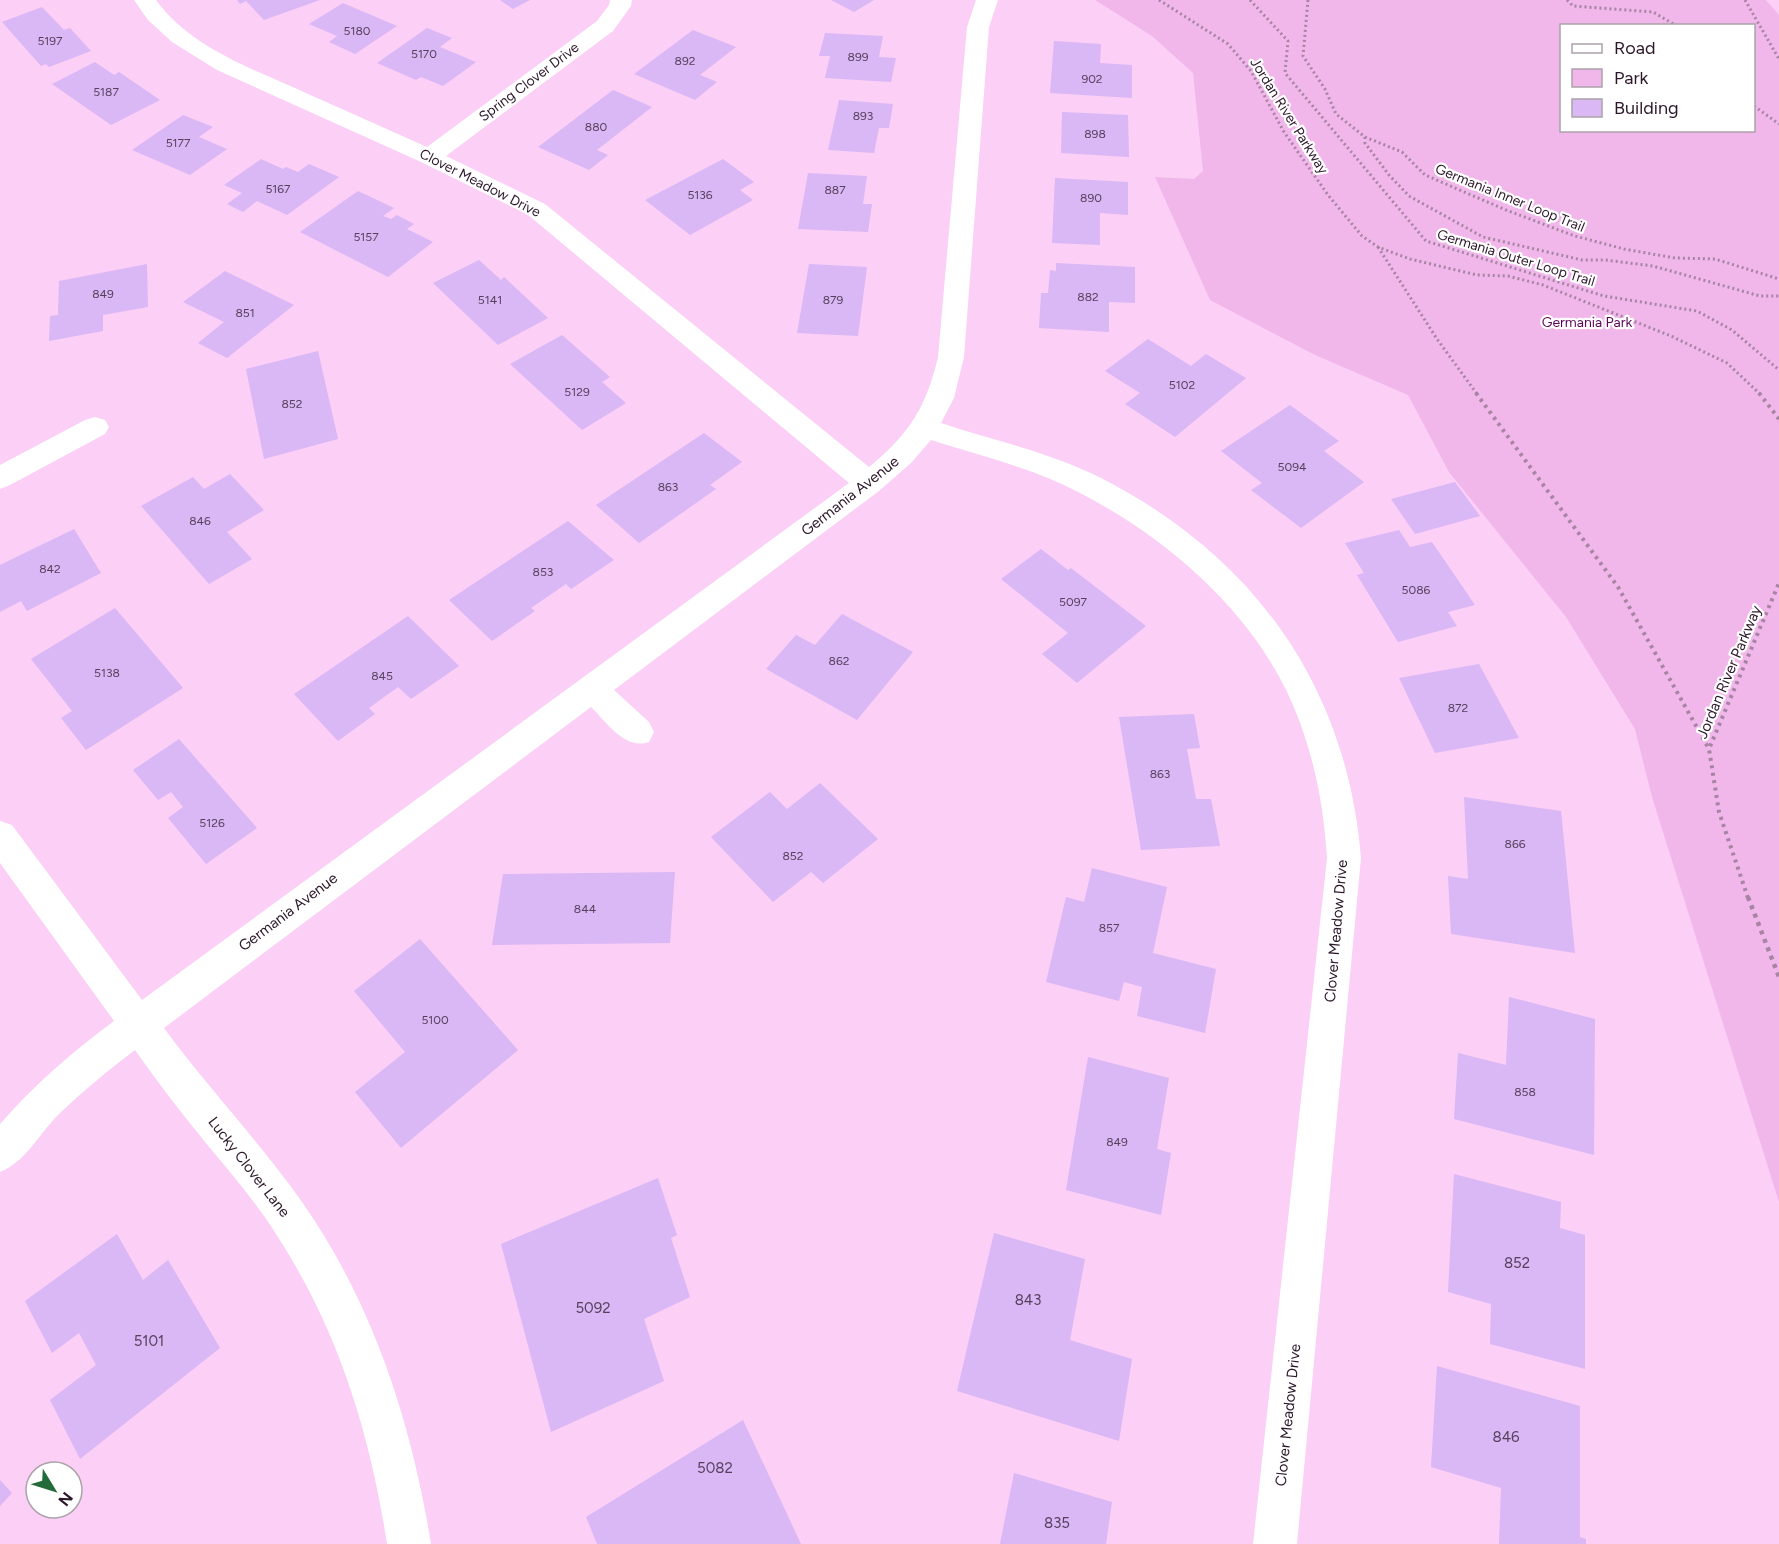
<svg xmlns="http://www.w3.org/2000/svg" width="1779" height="1544" font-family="Figtree,sans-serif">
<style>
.green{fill:#f1b7eb;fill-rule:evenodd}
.building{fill:#dab7f5}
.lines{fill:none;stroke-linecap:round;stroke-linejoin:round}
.path-far2{stroke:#a684a2;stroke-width:3;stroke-dasharray:2 3;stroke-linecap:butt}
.path-far1{stroke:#a684a2;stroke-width:4;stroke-dasharray:3 4.5;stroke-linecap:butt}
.path{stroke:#a684a2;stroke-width:4.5;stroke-dasharray:4 5;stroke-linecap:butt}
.minor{fill:#fff;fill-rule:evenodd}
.labels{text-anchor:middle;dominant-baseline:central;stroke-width:4.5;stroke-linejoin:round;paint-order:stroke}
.number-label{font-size:12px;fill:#58405d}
.far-street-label{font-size:14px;fill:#2c182a;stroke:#fff}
.far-park-label{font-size:14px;fill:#5c0659;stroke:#fff}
.street-label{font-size:15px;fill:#2c182a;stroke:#fff}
.near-number-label{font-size:15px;fill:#58405d}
</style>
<rect width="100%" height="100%" fill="#fbcff6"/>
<path class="green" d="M 1095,0 L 1766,0 L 1779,15 L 1779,1202 L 1652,797 L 1635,729 L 1566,617 L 1449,472 L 1408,395 L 1315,355 L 1210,300 L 1155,177 L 1194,179 L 1203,171 L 1193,73 L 1152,36 ZM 1562,26 L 1754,26 L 1754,130 L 1562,130 Z"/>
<path class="building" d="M 237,0 L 320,0 L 264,20 L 246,1 L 240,4 Z
M 500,0 L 530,0 L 513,9 Z
M 831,0 L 874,0 L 854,12 Z
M 343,3 L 397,26 L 355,54 L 329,42 L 337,36 L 309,24 Z
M 42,7 L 64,30 L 70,28 L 91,51 L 49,67 L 46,64 L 41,66 L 2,22 Z
M 427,28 L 452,38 L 440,47 L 476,62 L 443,86 L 421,77 L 416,80 L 377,63 Z
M 693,30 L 736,47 L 700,75 L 717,82 L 695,100 L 634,74 Z
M 825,33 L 883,36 L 879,57 L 896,58 L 891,82 L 825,78 L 830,56 L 819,56 Z
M 1054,41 L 1101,44 L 1100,63 L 1132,65 L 1132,98 L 1050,93 Z
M 95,62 L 114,75 L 119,72 L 160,100 L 111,125 L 52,84 Z
M 613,90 L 652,107 L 597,150 L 608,155 L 589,170 L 538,147 Z
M 839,100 L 893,104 L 889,128 L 879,128 L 874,153 L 828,150 Z
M 1062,112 L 1128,115 L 1129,157 L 1061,153 Z
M 183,115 L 213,127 L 199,137 L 227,149 L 190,175 L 132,150 Z
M 261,159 L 283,169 L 286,167 L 298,172 L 309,164 L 339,177 L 287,215 L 257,201 L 243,212 L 227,204 L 242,193 L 224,185 Z
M 723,159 L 754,182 L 740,190 L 753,200 L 690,235 L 645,200 Z
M 808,173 L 867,176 L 863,204 L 872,204 L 868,232 L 798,229 Z
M 1055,178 L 1128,182 L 1128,215 L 1100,213 L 1100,245 L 1052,243 Z
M 358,191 L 394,208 L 383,216 L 391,219 L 397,215 L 414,224 L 407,229 L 433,242 L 388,277 L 300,232 Z
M 479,260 L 501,280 L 504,277 L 548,318 L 498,345 L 433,283 Z
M 1056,263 L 1135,267 L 1135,303 L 1109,302 L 1109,332 L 1039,328 L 1041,293 L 1048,293 L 1050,270 L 1056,271 Z
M 147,264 L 148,307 L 103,315 L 103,331 L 49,341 L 50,316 L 58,315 L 59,281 Z
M 809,264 L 867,267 L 858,336 L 797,333 Z
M 225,271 L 294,305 L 227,358 L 198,343 L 224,322 L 183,302 Z
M 562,335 L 610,377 L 602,382 L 626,403 L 582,430 L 510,364 Z
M 1148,339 L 1191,366 L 1206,354 L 1246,378 L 1175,437 L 1125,404 L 1140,393 L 1105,371 Z
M 318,351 L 338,439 L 264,459 L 246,369 Z
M 1290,405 L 1339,441 L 1324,451 L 1364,482 L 1301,528 L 1251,490 L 1262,483 L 1221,451 Z
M 704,433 L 742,462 L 710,485 L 716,489 L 639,543 L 596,505 Z
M 230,474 L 264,510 L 227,532 L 252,559 L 209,584 L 141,506 L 193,477 L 204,489 Z
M 1455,482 L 1480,516 L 1415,534 L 1391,499 Z
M 568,521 L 614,560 L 571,589 L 566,584 L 531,608 L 535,611 L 492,641 L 449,600 Z
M 74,529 L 101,573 L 27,611 L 21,601 L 0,612 L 0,565 Z
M 1399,530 L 1410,547 L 1432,542 L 1475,605 L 1448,612 L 1457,626 L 1398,642 L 1357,575 L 1364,573 L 1345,543 Z
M 1041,549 L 1068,570 L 1071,568 L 1146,626 L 1077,683 L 1042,654 L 1068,633 L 1001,579 Z
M 115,608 L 183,688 L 86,750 L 61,718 L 72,711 L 31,659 Z
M 842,614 L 913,652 L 857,720 L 766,669 L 796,635 L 815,645 Z
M 408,616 L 459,666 L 411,699 L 398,687 L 369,708 L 375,714 L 338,741 L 294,694 Z
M 1479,664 L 1519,738 L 1435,753 L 1399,678 Z
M 1194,714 L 1200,748 L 1187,749 L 1196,799 L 1211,799 L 1220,846 L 1141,850 L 1119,717 Z
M 179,739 L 257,828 L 206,864 L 168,818 L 183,807 L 171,792 L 158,800 L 133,770 Z
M 820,783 L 878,839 L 823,883 L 811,872 L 773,902 L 711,837 L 770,792 L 787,809 Z
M 1464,797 L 1561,811 L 1575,953 L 1451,934 L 1448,876 L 1468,879 Z
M 1092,868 L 1167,887 L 1153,953 L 1216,969 L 1205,1033 L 1137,1016 L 1142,987 L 1124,982 L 1119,1001 L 1046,982 L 1066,897 L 1084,902 Z
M 675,872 L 670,943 L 492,945 L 503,874 Z
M 420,939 L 518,1050 L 401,1148 L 355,1092 L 405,1052 L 354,991 Z
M 1509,997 L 1595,1019 L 1594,1155 L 1454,1119 L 1458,1053 L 1506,1065 Z
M 1088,1057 L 1169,1078 L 1157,1149 L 1171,1153 L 1161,1215 L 1066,1190 Z
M 1454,1174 L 1561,1202 L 1560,1228 L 1585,1235 L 1585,1369 L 1490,1344 L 1491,1304 L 1448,1292 Z
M 658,1178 L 677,1235 L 671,1238 L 690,1297 L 644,1319 L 664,1381 L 551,1432 L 501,1244 Z
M 994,1233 L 1085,1259 L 1070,1340 L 1132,1359 L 1119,1441 L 957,1391 Z
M 117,1234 L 143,1280 L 168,1260 L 220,1348 L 80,1459 L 50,1400 L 96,1365 L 79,1333 L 52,1353 L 25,1301 Z
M 1437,1366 L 1580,1406 L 1580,1537 L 1586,1539 L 1586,1544 L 1499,1544 L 1501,1488 L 1431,1467 Z
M 743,1420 L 801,1544 L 597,1544 L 586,1517 Z
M 1014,1473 L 1112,1502 L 1106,1544 L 1000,1544 Z
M 0,1480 L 12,1493 L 0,1506 Z"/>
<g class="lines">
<path class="path-far2" d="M 1159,0 L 1228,44 L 1251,71 L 1284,132 L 1328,195 L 1362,236 L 1378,247 L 1410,259 L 1477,275 L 1508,276 L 1543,285 L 1671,336 L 1727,363 L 1760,394
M 1250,0 L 1288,41 L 1285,73 L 1426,241 L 1604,296 L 1697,311 L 1732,330 L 1779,370
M 1308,0 L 1303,56 L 1325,89 L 1336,114 L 1365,137 L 1402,152 L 1425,175 L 1506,210 L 1575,236 L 1624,249 L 1675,258 L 1715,259 L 1779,279
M 1567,0 L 1573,6 L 1653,12 L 1677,26
M 1745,0 L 1779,59
M 1754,106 L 1779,124
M 1365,137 L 1365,143 L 1389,175 L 1409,196 L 1483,237 L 1582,260 L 1605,260 L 1653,266 L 1760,296 L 1779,296
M 1378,247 L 1437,339 L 1477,394"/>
<path class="path-far1" d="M 1476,393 L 1618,587 L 1709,749
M 1759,393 L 1779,419
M 1748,898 L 1719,812 L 1709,749 L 1779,583"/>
<path class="path" d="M 1748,897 L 1779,977"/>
<path class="minor" d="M 134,0 L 156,0 C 191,48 253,69 306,93 C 346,111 387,129 427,147 L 597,21 L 609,5 L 610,0 L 632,0 L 631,6 L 613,31 L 446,156 L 545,204 L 869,467 C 909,434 926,408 938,357 L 967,27 L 976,0 L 998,0 L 989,27 L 964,357 L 954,398 L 941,423 C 995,441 1050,452 1101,478 C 1254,556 1347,686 1361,858 L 1297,1544 L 1253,1544 L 1327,858 C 1324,811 1316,765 1299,720 C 1262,620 1173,541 1080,493 C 1033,468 981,456 931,440 L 911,463 L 879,491 L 614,690 L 649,722 L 654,732 L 649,742 C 625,750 608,724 591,707 L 164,1028 C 208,1088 260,1142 302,1202 C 373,1303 412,1424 431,1544 L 387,1544 C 370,1433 338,1329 276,1234 C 254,1199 227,1169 201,1137 C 178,1109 156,1080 135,1050 C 107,1071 81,1093 56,1117 C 38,1136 25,1162 0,1172 L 0,1124 C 34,1085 72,1052 114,1021 L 0,863 L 0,821 L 12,825 L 142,1000 L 849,483 L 527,214 L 421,162 L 217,70 L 172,42 L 148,20 Z
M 95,417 L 105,420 L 109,427 L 105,434 L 10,485 L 0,489 L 0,465 L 85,420 Z"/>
</g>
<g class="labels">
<g class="number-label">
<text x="357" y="31">5180</text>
<text x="50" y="41">5197</text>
<text x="424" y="54">5170</text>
<text x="858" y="57">899</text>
<text x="685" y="61">892</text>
<text x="1092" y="79">902</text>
<text x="106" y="92">5187</text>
<text x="863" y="116">893</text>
<text x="596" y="127">880</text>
<text x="1095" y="134">898</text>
<text x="178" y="143">5177</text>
<text x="278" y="189">5167</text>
<text x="835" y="190">887</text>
<text x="700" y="195">5136</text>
<text x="1091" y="198">890</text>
<text x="366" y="237">5157</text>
<text x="103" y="294">849</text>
<text x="1088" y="297">882</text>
<text x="490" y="300">5141</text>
<text x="833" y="300">879</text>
<text x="245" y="313">851</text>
<text x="1182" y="385">5102</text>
<text x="577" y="392">5129</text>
<text x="292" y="404">852</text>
<text x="1292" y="467">5094</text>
<text x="668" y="487">863</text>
<text x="200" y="521">846</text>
<text x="50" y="569">842</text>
<text x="543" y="572">853</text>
<text x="1416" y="590">5086</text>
<text x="1073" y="602">5097</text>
<text x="839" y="661">862</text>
<text x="107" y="673">5138</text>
<text x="382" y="676">845</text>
<text x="1458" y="708">872</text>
<text x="1160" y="774">863</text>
<text x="212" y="823">5126</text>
<text x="1515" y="844">866</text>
<text x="793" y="856">852</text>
<text x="585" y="909">844</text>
<text x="1109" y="928">857</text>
<text x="435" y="1020">5100</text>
<text x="1525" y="1092">858</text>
<text x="1117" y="1142">849</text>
</g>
<g class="far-street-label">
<text transform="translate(529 82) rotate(-37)">Spring Clover Drive</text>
<text transform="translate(1289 116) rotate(58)">Jordan River Parkway</text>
<text transform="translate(480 183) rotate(27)">Clover Meadow Drive</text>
<text transform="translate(1510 198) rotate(22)">Germania Inner Loop Trail</text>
<text transform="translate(1516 258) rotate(17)">Germania Outer Loop Trail</text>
</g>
<g class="far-park-label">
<text x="1587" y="322">Germania Park</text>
</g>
<g class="street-label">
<text transform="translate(850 496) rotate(-38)">Germania Avenue</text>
<text transform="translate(1729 672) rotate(-67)">Jordan River Parkway</text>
<text transform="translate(288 912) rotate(-37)">Germania Avenue</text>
<text transform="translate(1336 931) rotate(-85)">Clover Meadow Drive</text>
<text transform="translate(249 1167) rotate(52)">Lucky Clover Lane</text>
<text transform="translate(1288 1415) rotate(-84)">Clover Meadow Drive</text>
</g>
<g class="near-number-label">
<text x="1517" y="1263">852</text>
<text x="1028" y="1300">843</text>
<text x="593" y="1308">5092</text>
<text x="149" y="1341">5101</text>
<text x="1506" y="1437">846</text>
<text x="715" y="1468">5082</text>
<text x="1057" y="1523">835</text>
</g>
</g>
<rect x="1560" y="24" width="195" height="108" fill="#ffffff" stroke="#aba3aa" stroke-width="1.5"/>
<rect x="1572" y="44" width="30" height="9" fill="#ffffff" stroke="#aba3aa" stroke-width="1.5"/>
<text x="1614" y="54" font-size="18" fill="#2c182a">Road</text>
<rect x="1572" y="69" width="30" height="18" fill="#f1b7eb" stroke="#aba3aa" stroke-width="1.5"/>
<text x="1614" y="84" font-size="18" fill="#2c182a">Park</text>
<rect x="1572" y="99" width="30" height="18" fill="#dab7f5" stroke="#aba3aa" stroke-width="1.5"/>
<text x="1614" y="114" font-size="18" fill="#2c182a">Building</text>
<g transform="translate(54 1490) rotate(128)"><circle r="28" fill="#ffffff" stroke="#aba3aa" stroke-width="1.5"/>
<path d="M0-4.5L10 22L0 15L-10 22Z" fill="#236c39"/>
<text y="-9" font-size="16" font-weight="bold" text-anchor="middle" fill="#2c182a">N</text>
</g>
</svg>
